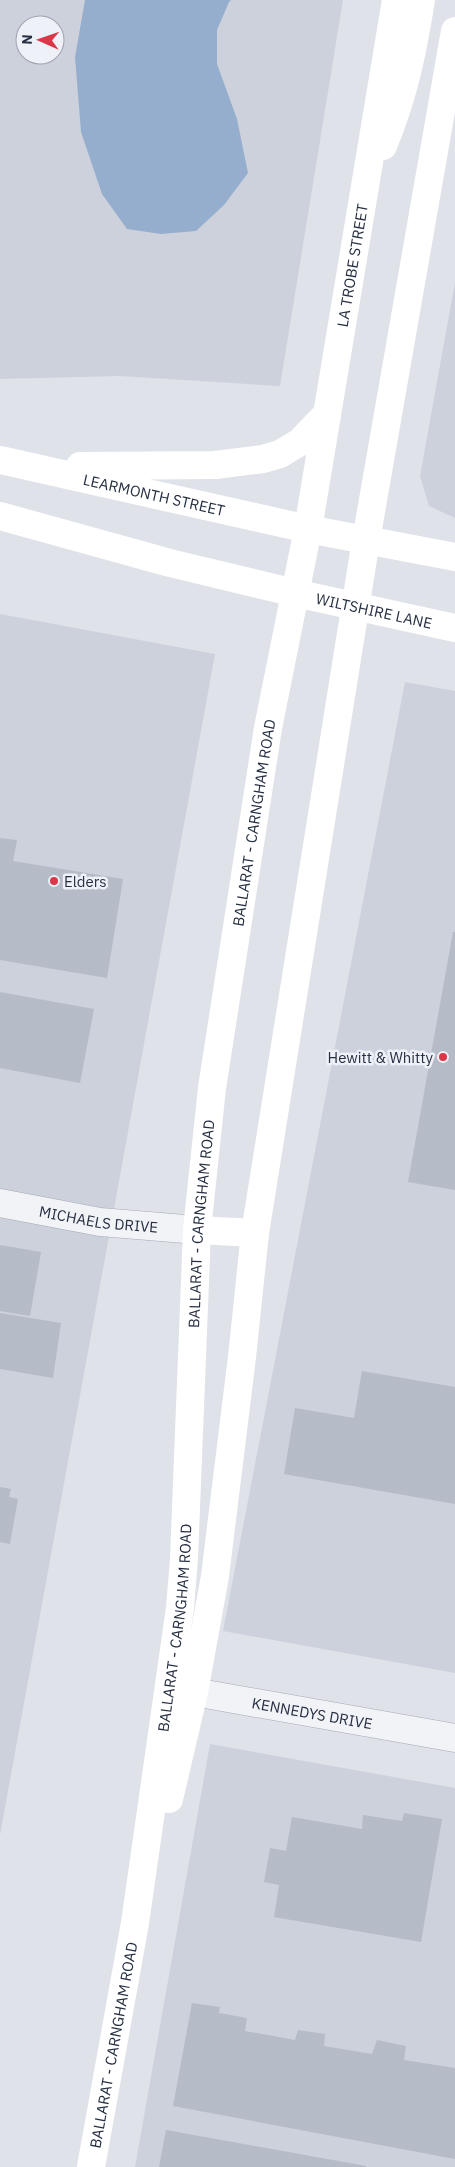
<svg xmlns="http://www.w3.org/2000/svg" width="455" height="2167" font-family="'IBM Plex Sans',sans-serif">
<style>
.built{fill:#ccd1dc;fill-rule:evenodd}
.water{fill:#96aecd}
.building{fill:#b5bbc7}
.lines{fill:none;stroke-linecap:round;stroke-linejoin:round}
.minor-casing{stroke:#a4a9b4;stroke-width:29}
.minor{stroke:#f2f3f7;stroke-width:28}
.secondary{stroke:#fff;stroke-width:28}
.poi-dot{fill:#db3748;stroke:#eef1f7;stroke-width:2}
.labels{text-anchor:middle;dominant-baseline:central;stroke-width:5;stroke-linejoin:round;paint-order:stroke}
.street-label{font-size:15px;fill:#262f42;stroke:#eef1f7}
.poi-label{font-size:15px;fill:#262f42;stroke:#eef1f7;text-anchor:start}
</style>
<rect width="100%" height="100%" fill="#dfe2e9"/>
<path class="built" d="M 0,0 L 343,0 L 280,386 L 120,376 L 0,379 ZM 25,25 L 55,25 L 55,55 L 25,55 Z
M 455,282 L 455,518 L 429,506 L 420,476 Z
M 0,614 L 215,654 L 0,1835 Z
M 405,682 L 455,691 L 455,1673 L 223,1631 Z
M 210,1744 L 455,1788 L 455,2167 L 135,2167 Z"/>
<path class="water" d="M 85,0 L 231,0 L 229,2 L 217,30 L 217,64 L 237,119 L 248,173 L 224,205 L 196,231 L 161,234 L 127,229 L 102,194 L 81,132 L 75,57 Z"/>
<path class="building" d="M 0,838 L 17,840 L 13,861 L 123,879 L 107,978 L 0,960 Z
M 453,932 L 455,932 L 455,1190 L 408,1182 Z
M 0,992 L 94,1009 L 80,1083 L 0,1068 Z
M 0,1245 L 41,1252 L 30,1316 L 0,1311 Z
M 0,1313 L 61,1323 L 53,1378 L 0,1369 Z
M 362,1371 L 455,1387 L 455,1504 L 284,1474 L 295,1408 L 354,1418 Z
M 0,1487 L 11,1489 L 9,1497 L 18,1499 L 10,1544 L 0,1542 Z
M 404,1813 L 442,1819 L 421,1942 L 274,1917 L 279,1885 L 264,1882 L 270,1848 L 286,1851 L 292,1817 L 362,1829 L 363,1815 L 402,1821 Z
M 192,2003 L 220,2007 L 219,2013 L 247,2018 L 245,2031 L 295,2040 L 298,2030 L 325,2034 L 324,2046 L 372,2054 L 377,2040 L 406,2046 L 404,2060 L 455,2068 L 455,2159 L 173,2106 Z
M 166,2130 L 366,2166 L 366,2167 L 159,2167 Z"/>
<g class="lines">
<g class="minor-casing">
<g id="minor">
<path id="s1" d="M 0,1203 L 100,1222 L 197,1230"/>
<path id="s2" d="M 194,1692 L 455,1738"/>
</g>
</g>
<use href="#minor" class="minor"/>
<g class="secondary">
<path d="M 383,146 C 404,95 412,55 421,0"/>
<path id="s3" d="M 0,460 L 308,529 L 455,557"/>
<path d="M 80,466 L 215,465 L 263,459 L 280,454 L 300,442 L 327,414"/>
<path id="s4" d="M 0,516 L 170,563 L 295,593 L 455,628"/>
<path d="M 197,1230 L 255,1233"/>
<path d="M 169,1799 L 194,1692 L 215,1576 L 242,1357 L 255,1233 L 366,540 L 455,31"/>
<path id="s5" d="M 91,2167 L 135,1923 L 180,1608 L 184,1559 L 197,1230 L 212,1088 L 268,728 L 308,529 L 396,0"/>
</g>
</g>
<g class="poi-dot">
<circle cx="54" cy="881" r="5"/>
<circle cx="443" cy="1057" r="5"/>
</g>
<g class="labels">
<g class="street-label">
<text stroke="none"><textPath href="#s5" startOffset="1922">LA TROBE STREET</textPath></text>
<text stroke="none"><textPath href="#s3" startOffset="158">LEARMONTH STREET</textPath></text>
<text stroke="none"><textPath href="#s4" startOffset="386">WILTSHIRE LANE</textPath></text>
<text stroke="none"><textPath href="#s5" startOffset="1356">BALLARAT - CARNGHAM ROAD</textPath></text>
<text stroke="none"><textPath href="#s1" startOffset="100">MICHAELS DRIVE</textPath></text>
<text stroke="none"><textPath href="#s5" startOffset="951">BALLARAT - CARNGHAM ROAD</textPath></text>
<text stroke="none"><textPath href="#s5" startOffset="546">BALLARAT - CARNGHAM ROAD</textPath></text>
<text stroke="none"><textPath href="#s2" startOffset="120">KENNEDYS DRIVE</textPath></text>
<text stroke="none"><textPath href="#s5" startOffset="124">BALLARAT - CARNGHAM ROAD</textPath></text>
</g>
<g class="poi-label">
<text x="64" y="881">Elders</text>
<text x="433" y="1057" text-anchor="end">Hewitt &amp; Whitty</text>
</g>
</g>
<g transform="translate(40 40) rotate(272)"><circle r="24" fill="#eef1f7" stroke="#9ea3af"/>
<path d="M0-4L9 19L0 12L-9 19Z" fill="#db3748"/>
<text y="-8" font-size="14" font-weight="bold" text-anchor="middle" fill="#262f42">N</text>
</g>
</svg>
